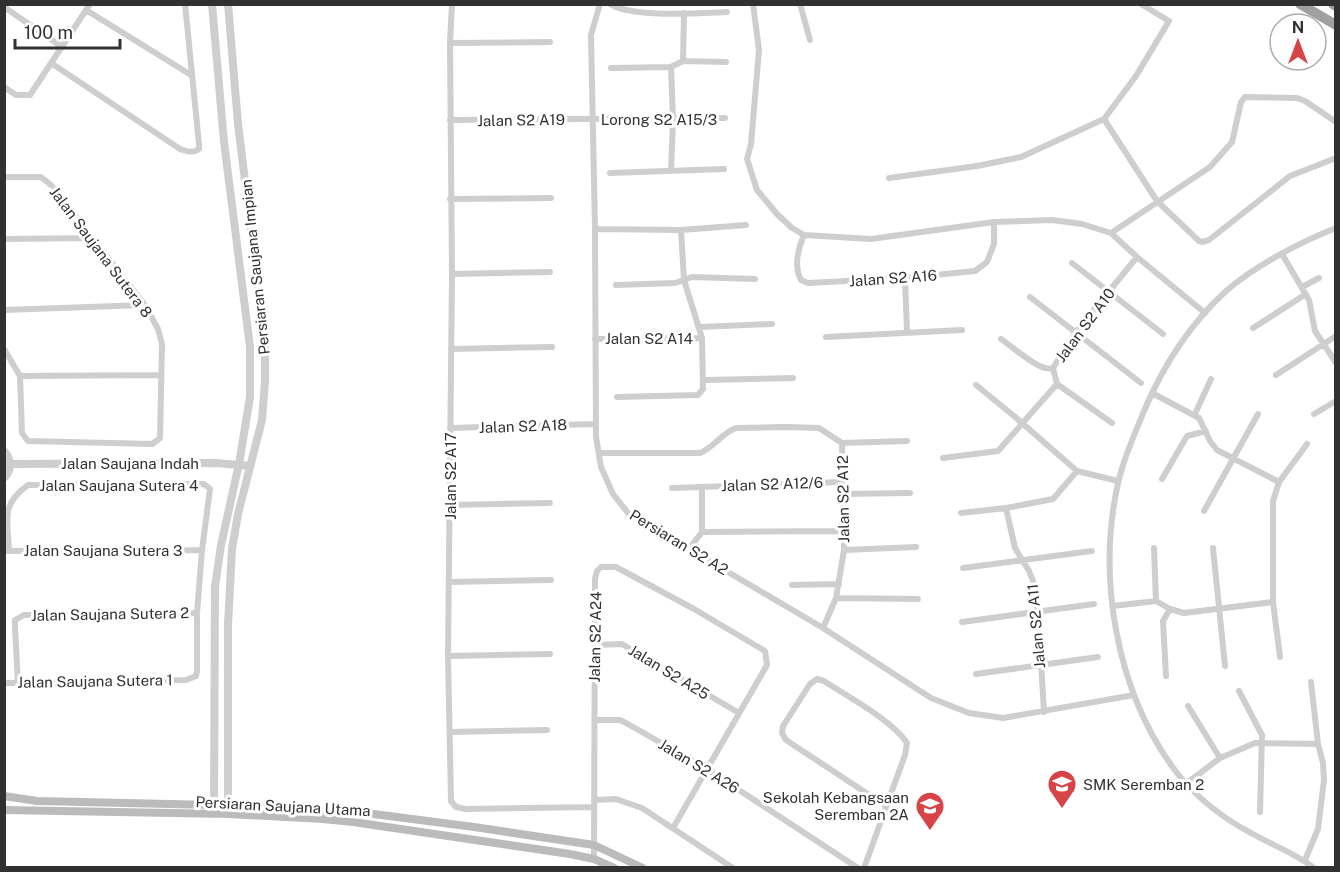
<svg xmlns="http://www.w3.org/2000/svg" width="1340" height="872" font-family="'Public Sans',sans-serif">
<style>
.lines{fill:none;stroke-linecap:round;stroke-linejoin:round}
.minor{stroke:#cecece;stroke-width:6}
.tertiary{stroke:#cecece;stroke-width:8}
.secondary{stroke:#bbb;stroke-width:8}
.trunk{stroke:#a0a0a0;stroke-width:10}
.labels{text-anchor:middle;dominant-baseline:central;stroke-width:6;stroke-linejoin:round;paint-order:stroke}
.street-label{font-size:15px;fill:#313131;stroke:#fff}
.poi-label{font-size:15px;fill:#313131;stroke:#fff;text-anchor:start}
</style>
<rect width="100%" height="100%" fill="#fff"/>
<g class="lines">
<path class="minor" d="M 452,4 L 450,43 L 452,274 L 448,656 L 451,801 L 456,807 L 466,809 L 594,807
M 600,4 L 591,35 L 595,229 L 596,437 L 601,467 L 613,494 L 628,513 L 823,628 L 931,698 L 969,713 L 1003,718 L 1134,695
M 610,4 C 631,18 700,13 727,12
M 753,4 L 759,50 L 751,144 L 747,159 L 757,190 L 777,214 L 792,228 L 804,235 L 871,239 L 994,222 L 1052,220 L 1082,224 L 1111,233 L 1137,257 L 1205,313
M 800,4 L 810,40
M 4,7 L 62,47
M 86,10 L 191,75
M 450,43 L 550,42
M 683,61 L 684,13
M 51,63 L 180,149 C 187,151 192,154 199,149 L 199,144 L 185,4
M 671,67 L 673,120 L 671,171
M 611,68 L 671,67 L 683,61 L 726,62
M 4,87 L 16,95 L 30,95 L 90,4
M 1104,119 L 1157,201 L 1199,241 L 1202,242 L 1209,240 L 1290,176 L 1336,158
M 450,120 L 725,118
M 610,173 L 724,169
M 4,177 L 41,177 L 51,185 L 145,305 L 158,329 L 162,344 L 160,438 L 152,444 L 28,441 L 22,433 L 20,376 L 4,349
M 889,178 L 977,166 L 1021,157 L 1104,119 L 1136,76 L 1169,21 L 1141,4
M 450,199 L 551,198
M 595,229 L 681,230 L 746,225
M 1111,233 L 1210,167 L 1232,142 L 1241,102 L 1245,97 L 1297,98 L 1305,101 L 1336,122
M 804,235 C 798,249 794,267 801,280 L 808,283 L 905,278 L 975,271 L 987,262 L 994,244 L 994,222
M 4,239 L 92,238
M 1282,254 L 1309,300 L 1315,331 L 1336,363
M 1072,263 L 1163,334
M 452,274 L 550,272
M 905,278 L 907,332
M 616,285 L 675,283 L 692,277 L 755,279
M 1302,287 L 1319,278
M 1030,297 L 1141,383
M 4,310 L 145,305
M 699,327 L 772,324
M 1253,328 L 1306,294
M 826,337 L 962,330
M 595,339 L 702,338
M 1001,339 C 1013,347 1041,373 1053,368
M 451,349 L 552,347
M 1276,375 L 1336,336
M 20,376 L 161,375
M 704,380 L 793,378
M 1057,384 L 1053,368 L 1075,333 L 1137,257
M 1057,384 L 1112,423
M 976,385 L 1014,416 L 1077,471 L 1118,481
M 1152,393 L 1199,418 L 1210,441 L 1217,450 L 1279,482
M 617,397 L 698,395 L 703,389 L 702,338 L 684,280 L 681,230
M 1195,414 L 1211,379
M 1314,414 L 1336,401
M 450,428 L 595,424
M 842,443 L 907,441
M 599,453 L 700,453 C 714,447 722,433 736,428 L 785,427 L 819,428 L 842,443 L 844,550 L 836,598 L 823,628
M 943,458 L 998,451 L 1057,384
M 1162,479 L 1187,436 L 1206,431
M 672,488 L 842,482
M 843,494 L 910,493
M 450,505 L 550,503
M 1006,508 L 1015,548 L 1029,571 L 1033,581 L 1038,612 L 1044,712
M 1204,511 L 1258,414
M 961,513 L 1006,508 L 1053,499 L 1077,471
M 702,532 L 843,531
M 1154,548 L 1156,601
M 1213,548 L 1225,666
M 689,549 L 702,532 L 702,487
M 844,550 L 916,547
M 4,551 L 202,550
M 963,568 L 1092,551
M 449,582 L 551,580
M 792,585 L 839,584
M 836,598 L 918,599
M 1113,606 L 1156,601 L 1170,609 L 1184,613 L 1273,602
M 962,622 L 1094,604
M 595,645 L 622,644 L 739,713
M 448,656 L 550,654
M 1280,657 L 1273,602 L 1273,501 L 1279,482 L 1307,444
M 976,674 L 1098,657
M 1166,676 L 1163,621 L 1170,609
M 4,683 L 186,680 L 196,676 L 197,671 L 197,613 L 202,550 L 210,489 L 204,484 L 28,485 C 0,505 8,520 9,551
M 18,683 L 15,627 L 15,620 L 24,615 L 197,613
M 1239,691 L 1262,735 L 1260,812
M 1188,706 L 1220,758
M 595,720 L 620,720 L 626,723 L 707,769 L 858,868
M 450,732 L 547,730
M 1187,783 L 1220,758 L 1255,743 L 1318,744
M 594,800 L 616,799 L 642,808 L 733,868
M 594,859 L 595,579 L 597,571 L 601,567 L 616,567 L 694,609 L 765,651 L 767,665 L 673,828
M 1305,860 L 1318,829 L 1324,780 L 1323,763 L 1318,744 L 1311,682
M 864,868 L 905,755 L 907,743 C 892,720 848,697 824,681 L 817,679 L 810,684 L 783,726 L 782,733 L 786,740 L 886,806
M 1314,868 C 1295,853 1272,845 1251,833 C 1224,819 1196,797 1177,773 C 1116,693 1096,576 1119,479 C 1125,455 1135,433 1144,411 C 1163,366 1190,324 1226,291 C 1255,266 1300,242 1336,228"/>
<path class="tertiary" d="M 212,4 L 224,142 L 250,347 L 250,397 L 239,464 L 221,545 L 215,587 L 214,810
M 4,451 C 12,460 12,470 4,478
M 10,464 L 216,463 L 250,466
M 228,810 L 228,624 L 232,549 L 238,514 L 262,420 L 265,381 L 265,343 L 238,124 L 228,4"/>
<path class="secondary" d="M 4,796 L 37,801 L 214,805 L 366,813 L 474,827 L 594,845 L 643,868
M 4,810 L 228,814 L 323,819 L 353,822 L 570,854 L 594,859 L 614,868"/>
<path class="trunk" d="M 1300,4 L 1336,25
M 1333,4 L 1336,6"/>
</g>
<defs>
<g id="school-pin" transform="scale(1.5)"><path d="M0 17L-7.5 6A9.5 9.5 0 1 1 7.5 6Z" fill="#d74448" stroke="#fff"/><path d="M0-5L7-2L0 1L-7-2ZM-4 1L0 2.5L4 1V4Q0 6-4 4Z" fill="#fff"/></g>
</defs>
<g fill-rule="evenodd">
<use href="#school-pin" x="1062" y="784"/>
<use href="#school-pin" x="930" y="806"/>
</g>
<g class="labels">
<g class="street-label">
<text x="659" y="119">Lorong S2 A15/3</text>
<text transform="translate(521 120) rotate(-1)">Jalan S2 A19</text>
<text transform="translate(101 252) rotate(53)">Jalan Saujana Sutera 8</text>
<text transform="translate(255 267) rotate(-96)">Persiaran Saujana Impian</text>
<text transform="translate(893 278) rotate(-4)">Jalan S2 A16</text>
<text transform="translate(1085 325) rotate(-53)">Jalan S2 A10</text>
<text x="649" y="338">Jalan S2 A14</text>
<text transform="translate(523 426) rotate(-2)">Jalan S2 A18</text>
<text x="130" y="463">Jalan Saujana Indah</text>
<text transform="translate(450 476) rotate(-90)">Jalan S2 A17</text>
<text transform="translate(772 484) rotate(-2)">Jalan S2 A12/6</text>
<text x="119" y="485">Jalan Saujana Sutera 4</text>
<text transform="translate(843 499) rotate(-91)">Jalan S2 A12</text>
<text transform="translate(679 542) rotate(31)">Persiaran S2 A2</text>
<text x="103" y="550">Jalan Saujana Sutera 3</text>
<text transform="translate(110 614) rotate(-1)">Jalan Saujana Sutera 2</text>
<text transform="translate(1036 626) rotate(-95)">Jalan S2 A11</text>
<text transform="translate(595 637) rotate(-89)">Jalan S2 A24</text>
<text transform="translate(669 672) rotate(31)">Jalan S2 A25</text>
<text transform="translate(95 681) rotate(-1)">Jalan Saujana Sutera 1</text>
<text transform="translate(699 766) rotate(31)">Jalan S2 A26</text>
<text transform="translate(283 806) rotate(3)">Persiaran Saujana Utama</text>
</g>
<g class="poi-label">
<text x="1083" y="784">SMK Seremban 2</text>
<text x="909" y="797" text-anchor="end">Sekolah Kebangsaan<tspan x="909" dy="17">Seremban 2A</tspan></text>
</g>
</g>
<rect width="1340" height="872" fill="none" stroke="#313131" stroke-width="12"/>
<g transform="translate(1298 42)"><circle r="28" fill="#ffffff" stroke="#adadad" stroke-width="1.5"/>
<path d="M0-4.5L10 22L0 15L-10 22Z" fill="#d74448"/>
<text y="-9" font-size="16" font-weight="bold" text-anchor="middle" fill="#313131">N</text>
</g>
<path d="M15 39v9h105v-9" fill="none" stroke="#313131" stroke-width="3"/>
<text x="24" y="39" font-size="18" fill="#313131" stroke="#ffffff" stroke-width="4.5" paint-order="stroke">100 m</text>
</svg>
